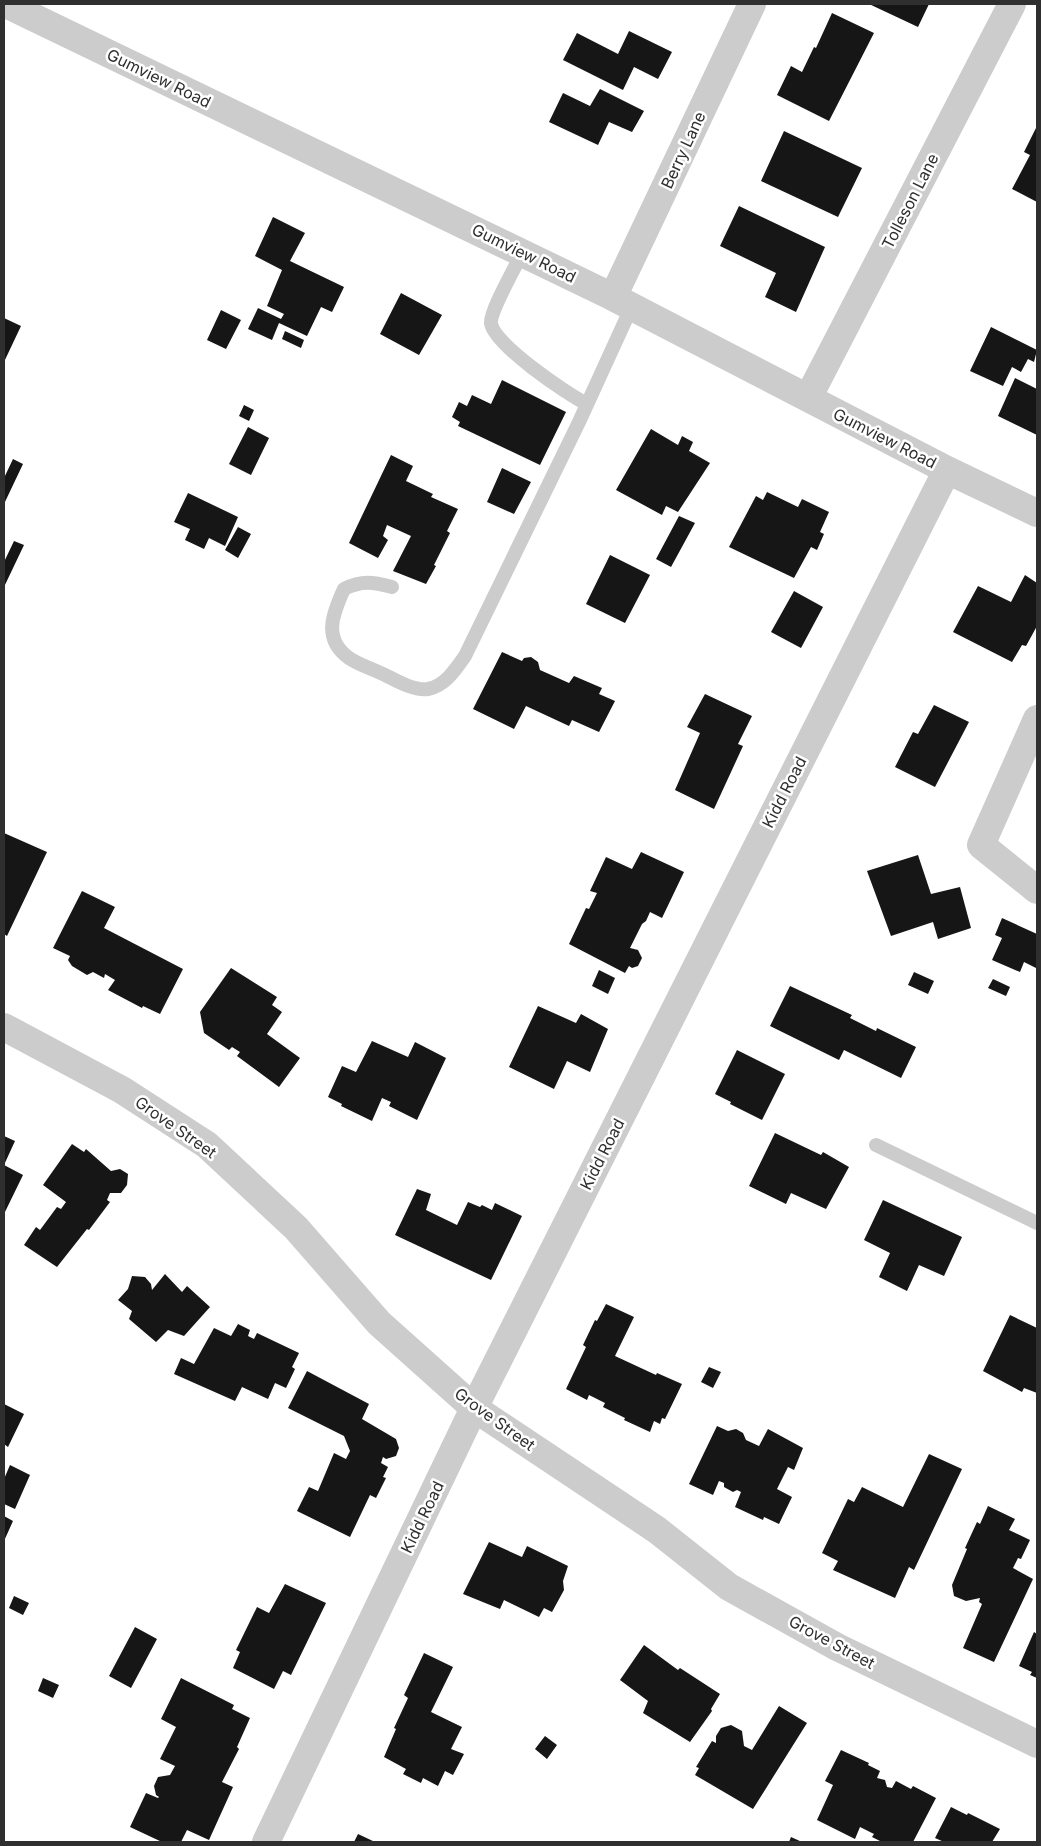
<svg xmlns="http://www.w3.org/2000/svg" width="1041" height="1846" font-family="Inter,sans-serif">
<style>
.building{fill:#161616}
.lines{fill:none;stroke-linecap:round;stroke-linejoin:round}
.lane{stroke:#ccc;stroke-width:14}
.street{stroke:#ccc;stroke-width:28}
.labels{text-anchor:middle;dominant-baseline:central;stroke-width:5;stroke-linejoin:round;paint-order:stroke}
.street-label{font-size:16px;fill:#2f2f2f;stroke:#fff}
</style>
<rect width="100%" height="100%" fill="#fff"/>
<path class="building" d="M 869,4 L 929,4 L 918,27 Z
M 832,13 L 874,33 L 829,121 L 777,95 L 791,66 L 802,72 L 814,47 L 816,48 Z
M 629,31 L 672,52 L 658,79 L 634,67 L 623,90 L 563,60 L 577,33 L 618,54 Z
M 600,89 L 644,111 L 632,132 L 609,122 L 598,145 L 549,122 L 563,93 L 590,106 Z
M 1036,128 L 1037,129 L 1037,202 L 1012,189 L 1030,155 L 1024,152 Z
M 784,131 L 862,168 L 838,217 L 761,181 Z
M 739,206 L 825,247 L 796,312 L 765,297 L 776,273 L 720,246 Z
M 273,217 L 305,233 L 290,261 L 344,287 L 332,312 L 321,307 L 307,336 L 279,323 L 272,340 L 248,329 L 258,308 L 281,319 L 284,314 L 267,306 L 282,270 L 255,256 Z
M 401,293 L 442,315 L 419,355 L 380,334 Z
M 221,310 L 241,320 L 226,349 L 207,340 Z
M 4,318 L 21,326 L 4,362 Z
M 991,327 L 1037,350 L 1034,362 L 1028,359 L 1021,372 L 1012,367 L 1003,386 L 970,371 Z
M 285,331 L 304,340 L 301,348 L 282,339 Z
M 1015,378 L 1037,389 L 1037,435 L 998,416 Z
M 502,380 L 566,412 L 540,465 L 458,426 L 460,422 L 452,417 L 459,402 L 467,406 L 472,395 L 491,404 Z
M 244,405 L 254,410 L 249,421 L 239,416 Z
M 248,427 L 269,438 L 251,475 L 229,464 Z
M 651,429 L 678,445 L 682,436 L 693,442 L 689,451 L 710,463 L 678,512 L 666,506 L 662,515 L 616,490 Z
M 391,455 L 413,466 L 406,481 L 433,494 L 431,497 L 458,509 L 447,531 L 450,533 L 434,565 L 436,566 L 426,584 L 393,571 L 411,536 L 387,525 L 383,536 L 388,540 L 378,558 L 349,543 Z
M 13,459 L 23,464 L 4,504 L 4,478 Z
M 502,468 L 531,482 L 514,514 L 487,502 Z
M 767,492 L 798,507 L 802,499 L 829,512 L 820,532 L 824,534 L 817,550 L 811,547 L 794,578 L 729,547 L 756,496 L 763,500 Z
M 188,493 L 238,517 L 225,546 L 209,538 L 204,549 L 185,540 L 190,529 L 174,522 Z
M 679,516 L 695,523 L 671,567 L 656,559 Z
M 238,527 L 251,534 L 238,558 L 225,550 Z
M 14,541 L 24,545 L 4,587 L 4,562 Z
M 610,555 L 650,575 L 625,623 L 586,604 Z
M 1025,575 L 1037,583 L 1037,626 L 1026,646 L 1022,645 L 1012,662 L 953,632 L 978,586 L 1011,602 Z
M 794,591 L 823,607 L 801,648 L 771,632 Z
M 502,652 L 522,661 L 524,658 L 531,657 L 538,662 L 540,670 L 569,683 L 574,676 L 602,688 L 599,694 L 615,701 L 599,732 L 572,720 L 569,726 L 526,706 L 514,729 L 473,709 Z
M 705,694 L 752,716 L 738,744 L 743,746 L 714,809 L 675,790 L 700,733 L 687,727 Z
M 934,705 L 969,722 L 935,787 L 895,767 L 913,732 L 918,734 Z
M 4,833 L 47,852 L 7,936 L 4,934 Z
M 641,852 L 684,872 L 662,918 L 650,912 L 646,921 L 642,924 L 630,948 L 638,950 L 642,958 L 638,966 L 632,968 L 629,966 L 625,973 L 569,944 L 586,908 L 589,909 L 597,893 L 590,891 L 606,857 L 632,869 Z
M 918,855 L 931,894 L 960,887 L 971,928 L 938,939 L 933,922 L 891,936 L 867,871 Z
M 82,891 L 115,907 L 104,928 L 183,969 L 160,1014 L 143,1006 L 142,1008 L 108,990 L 115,980 L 105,974 L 104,978 L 93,972 L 87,975 L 72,966 L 68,960 L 70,956 L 53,948 Z
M 1002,918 L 1037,934 L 1036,968 L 1024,962 L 1020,972 L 992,960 L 1002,938 L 995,935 Z
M 231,968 L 277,997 L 272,1005 L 282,1012 L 267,1034 L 300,1058 L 279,1087 L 237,1056 L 240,1052 L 232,1047 L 229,1050 L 204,1033 L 200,1012 Z
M 599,970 L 615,978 L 608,994 L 592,986 Z
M 914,972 L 934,981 L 928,994 L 908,985 Z
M 993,979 L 1010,987 L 1006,996 L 988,988 Z
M 790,986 L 852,1015 L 850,1018 L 876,1031 L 877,1028 L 916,1047 L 901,1078 L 844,1050 L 839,1060 L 770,1026 Z
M 538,1006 L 576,1023 L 581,1014 L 608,1029 L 590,1072 L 567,1061 L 554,1089 L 509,1067 Z
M 372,1041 L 408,1057 L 415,1042 L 446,1058 L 417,1120 L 389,1106 L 391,1102 L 382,1098 L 372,1121 L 341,1106 L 342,1104 L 328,1097 L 342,1066 L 356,1072 Z
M 737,1050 L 785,1074 L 762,1120 L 730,1104 L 731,1102 L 715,1094 Z
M 775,1133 L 821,1155 L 823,1152 L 849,1167 L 826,1209 L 791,1193 L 786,1204 L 749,1186 Z
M 4,1136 L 15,1141 L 4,1165 L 23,1175 L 4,1214 Z
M 72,1144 L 84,1152 L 86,1149 L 111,1171 L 120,1169 L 128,1174 L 127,1185 L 121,1193 L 110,1193 L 107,1200 L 110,1202 L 89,1230 L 87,1229 L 57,1267 L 24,1245 L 36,1227 L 40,1230 L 57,1207 L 61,1209 L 66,1202 L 43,1185 Z
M 417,1189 L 431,1194 L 426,1210 L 457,1225 L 468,1202 L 480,1207 L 482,1205 L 492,1210 L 495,1203 L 522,1216 L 491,1280 L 395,1235 Z
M 883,1200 L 962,1237 L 944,1276 L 919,1265 L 907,1291 L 879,1277 L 890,1253 L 864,1240 Z
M 165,1274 L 182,1292 L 187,1286 L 210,1307 L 184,1336 L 168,1330 L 156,1342 L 129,1319 L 132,1311 L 118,1300 L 128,1289 L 132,1276 L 145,1277 L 151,1284 L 152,1290 Z
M 606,1304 L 634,1317 L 615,1356 L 656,1375 L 657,1373 L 682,1384 L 665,1419 L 662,1418 L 660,1424 L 654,1421 L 650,1432 L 624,1420 L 625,1418 L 603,1407 L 605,1403 L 589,1395 L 587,1400 L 566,1389 L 586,1347 L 583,1345 L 595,1320 L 597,1321 Z
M 1010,1315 L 1037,1328 L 1037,1393 L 1024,1388 L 1022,1392 L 983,1371 Z
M 238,1324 L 250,1330 L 248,1336 L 254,1339 L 257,1333 L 299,1353 L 292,1367 L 295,1369 L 286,1388 L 275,1383 L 268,1399 L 242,1387 L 235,1401 L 174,1374 L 181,1358 L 194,1364 L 214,1328 L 231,1336 Z
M 709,1367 L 721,1372 L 713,1388 L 701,1382 Z
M 307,1371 L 369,1404 L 362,1419 L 396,1439 L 399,1448 L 396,1456 L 386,1459 L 383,1457 L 381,1463 L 388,1467 L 383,1477 L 386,1478 L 376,1498 L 370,1495 L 350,1537 L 297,1511 L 309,1487 L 318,1491 L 334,1453 L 346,1459 L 350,1451 L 344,1436 L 288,1408 Z
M 4,1404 L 24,1414 L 8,1447 L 4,1444 Z
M 717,1426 L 728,1431 L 736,1429 L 743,1433 L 746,1440 L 759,1446 L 768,1429 L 803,1448 L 794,1470 L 788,1467 L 777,1489 L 792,1497 L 779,1524 L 764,1517 L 763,1520 L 735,1507 L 741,1492 L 737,1490 L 733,1492 L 724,1487 L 724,1483 L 719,1481 L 713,1495 L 689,1484 Z
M 929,1454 L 962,1469 L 914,1570 L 909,1567 L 895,1598 L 833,1570 L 838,1561 L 822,1553 L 848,1499 L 854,1502 L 862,1487 L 903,1507 Z
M 10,1465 L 30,1475 L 15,1509 L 4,1504 L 4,1479 Z
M 988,1506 L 1015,1519 L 1009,1530 L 1030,1540 L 1021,1559 L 1018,1558 L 1013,1568 L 1033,1579 L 994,1662 L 963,1648 L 982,1604 L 979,1602 L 980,1598 L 966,1601 L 954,1596 L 952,1585 L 967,1549 L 965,1548 L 977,1522 L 980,1524 Z
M 4,1516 L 13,1521 L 4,1541 Z
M 489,1542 L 522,1557 L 527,1546 L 568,1566 L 563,1581 L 564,1590 L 552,1612 L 544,1608 L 539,1617 L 504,1600 L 500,1609 L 463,1594 Z
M 285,1584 L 326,1603 L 291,1675 L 283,1671 L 274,1689 L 233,1668 L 240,1652 L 236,1650 L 257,1607 L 269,1613 Z
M 14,1596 L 29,1603 L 23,1615 L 9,1608 Z
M 135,1627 L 157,1639 L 131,1688 L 109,1676 Z
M 1034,1632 L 1037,1634 L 1037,1678 L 1030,1675 L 1032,1672 L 1019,1666 Z
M 644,1645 L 678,1670 L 680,1668 L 720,1694 L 711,1709 L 712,1711 L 690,1742 L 643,1713 L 648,1701 L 620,1680 Z
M 424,1653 L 453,1667 L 431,1712 L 462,1727 L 451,1749 L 464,1754 L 453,1775 L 445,1771 L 438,1786 L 423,1778 L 421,1783 L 403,1774 L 406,1769 L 384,1757 L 396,1729 L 394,1728 L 408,1698 L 404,1695 Z
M 43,1678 L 59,1685 L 53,1698 L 38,1691 Z
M 181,1678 L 234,1705 L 232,1709 L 250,1718 L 237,1747 L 239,1749 L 222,1782 L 233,1787 L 209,1840 L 187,1830 L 181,1842 L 162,1842 L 130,1827 L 146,1793 L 158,1798 L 159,1797 L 156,1795 L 154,1786 L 158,1777 L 170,1775 L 175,1766 L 160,1759 L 176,1727 L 161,1719 Z
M 779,1706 L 807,1723 L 753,1809 L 695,1775 L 699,1768 L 696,1767 L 712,1741 L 716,1743 L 716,1736 L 721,1728 L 731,1725 L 742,1731 L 744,1746 L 752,1750 Z
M 545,1736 L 557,1745 L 547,1759 L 535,1749 Z
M 841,1750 L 869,1763 L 868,1765 L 880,1771 L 877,1778 L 885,1780 L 887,1787 L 892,1788 L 896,1781 L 911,1789 L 913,1786 L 936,1798 L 913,1842 L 882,1842 L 872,1837 L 874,1834 L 860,1827 L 855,1839 L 817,1820 L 833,1785 L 825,1781 Z
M 951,1807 L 967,1815 L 968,1813 L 1000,1829 L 992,1842 L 944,1842 L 935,1838 Z
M 358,1834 L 375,1842 L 354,1842 Z
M 791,1837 L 802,1842 L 789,1842 Z"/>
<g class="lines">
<path class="lane" d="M 522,253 C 516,266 490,311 491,323 C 493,344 567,394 587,404
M 392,587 C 373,582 362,580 344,589 C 333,613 322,639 349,658 C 359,665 373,669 385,675 C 397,681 414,691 428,689 C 445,686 456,669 465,656 L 579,422 L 632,306
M 876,1145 L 1037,1223"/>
<path class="street" d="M 6,4 L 613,297 L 947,470 L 1037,513
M 613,297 L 752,4
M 808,398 L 1012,4
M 1037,719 L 981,845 L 1037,890
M 4,1027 L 122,1090 L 207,1145 L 296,1228 L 379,1323 L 474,1408 L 657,1530 L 729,1587 L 837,1647 L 1037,1744
M 266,1842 L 474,1408 L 947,470"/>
</g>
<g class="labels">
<g class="street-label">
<text transform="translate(159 78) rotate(26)">Gumview Road</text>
<text transform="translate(683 150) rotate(-65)">Berry Lane</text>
<text transform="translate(910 201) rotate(-63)">Tolleson Lane</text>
<text transform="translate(524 253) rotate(26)">Gumview Road</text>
<text transform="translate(885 438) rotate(27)">Gumview Road</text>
<text transform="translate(784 792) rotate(-63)">Kidd Road</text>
<text transform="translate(176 1127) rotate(35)">Grove Street</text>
<text transform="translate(602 1154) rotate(-63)">Kidd Road</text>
<text transform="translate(495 1419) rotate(36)">Grove Street</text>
<text transform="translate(422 1517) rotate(-64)">Kidd Road</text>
<text transform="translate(832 1642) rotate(28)">Grove Street</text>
</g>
</g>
<rect width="1041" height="1846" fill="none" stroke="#2f2f2f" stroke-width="10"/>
</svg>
